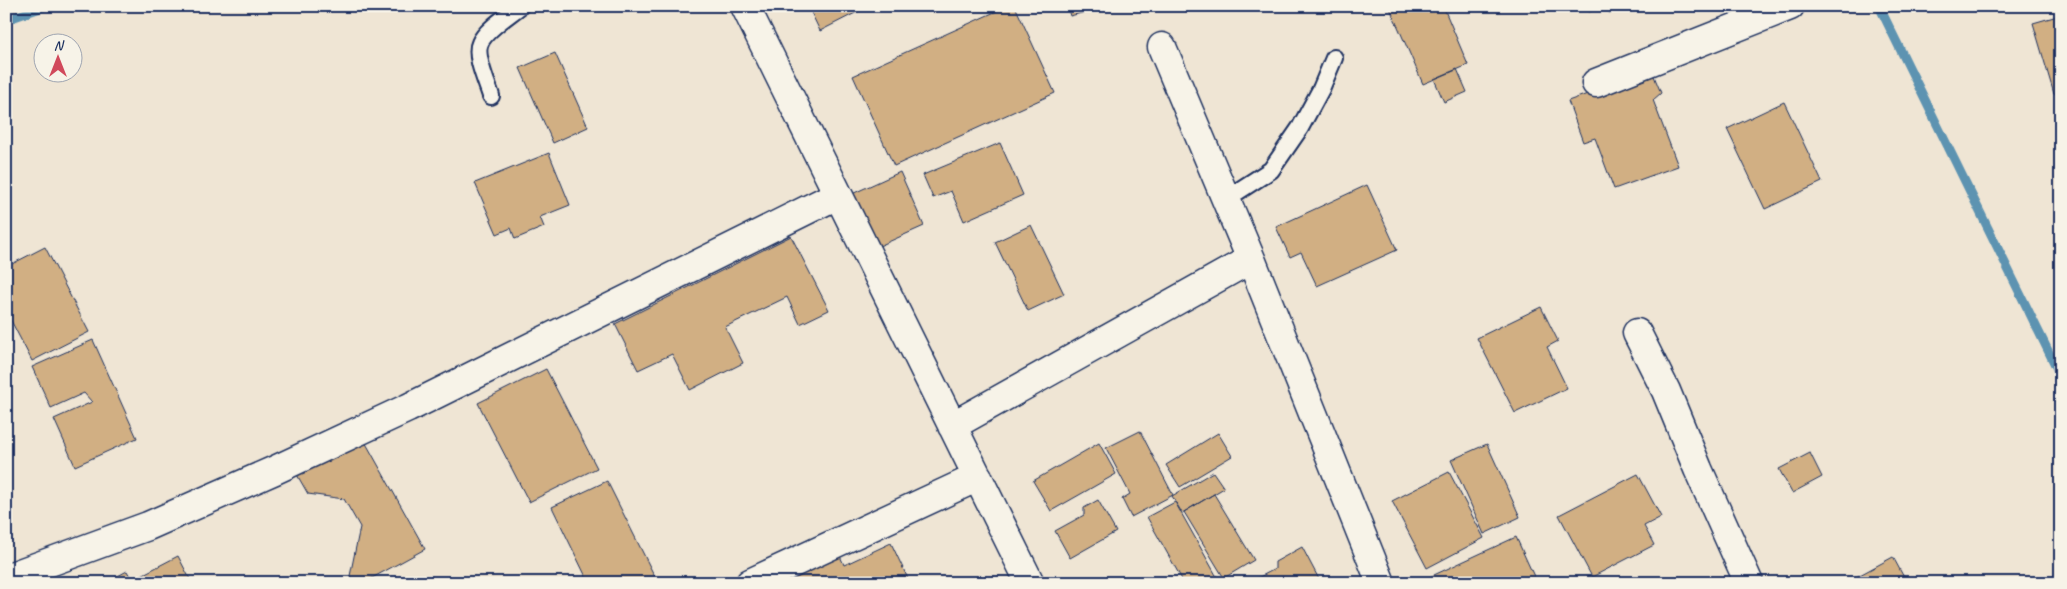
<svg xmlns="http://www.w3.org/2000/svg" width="2067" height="589" font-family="Caveat,sans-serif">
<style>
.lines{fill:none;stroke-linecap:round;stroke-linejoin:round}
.stream{stroke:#5d93b1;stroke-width:9}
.building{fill:#d1af83;stroke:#1b2f5e}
.lane-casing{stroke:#1b2f5e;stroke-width:20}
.street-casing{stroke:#1b2f5e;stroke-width:31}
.lane{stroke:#f7f3e8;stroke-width:16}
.street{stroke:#f7f3e8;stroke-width:28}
</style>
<rect width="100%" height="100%" fill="#efe5d4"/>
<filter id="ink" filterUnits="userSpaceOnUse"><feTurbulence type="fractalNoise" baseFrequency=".02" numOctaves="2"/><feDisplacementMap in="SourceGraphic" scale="10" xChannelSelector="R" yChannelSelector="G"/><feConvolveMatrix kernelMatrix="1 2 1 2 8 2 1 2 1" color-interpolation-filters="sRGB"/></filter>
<g filter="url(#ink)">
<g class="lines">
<path class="stream" d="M 1879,6 L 2061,377
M 6,20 L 46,6"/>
</g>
<path class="building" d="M 808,6 L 869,6 L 820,31 Z
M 1008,6 L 1015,6 L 1055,93 L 894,166 L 853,76 Z
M 1067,6 L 1097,6 L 1097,9 L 1070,16 Z
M 1389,6 L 1443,6 L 1468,65 L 1423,84 Z
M 1587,6 L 1605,6 L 1589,12 Z
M 1607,6 L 1628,6 L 1609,13 Z
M 2061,15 L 2061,92 L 2054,94 L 2033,23 Z
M 555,53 L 588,127 L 553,143 L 520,68 Z
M 1457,69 L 1467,92 L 1444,102 L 1434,79 Z
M 1652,71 L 1661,93 L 1653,100 L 1678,166 L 1614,189 L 1595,138 L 1583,142 L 1568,101 Z
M 1784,102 L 1822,182 L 1765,209 L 1727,129 Z
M 2061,135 L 2061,152 L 2055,137 Z
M 1000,143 L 1023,195 L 964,221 L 951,191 L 933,198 L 923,175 Z
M 549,153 L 570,205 L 540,217 L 544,227 L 515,239 L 511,228 L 497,234 L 475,183 Z
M 900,172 L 924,226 L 877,247 L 852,194 Z
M 1367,185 L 1397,250 L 1317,286 L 1301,252 L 1290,257 L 1276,227 Z
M 1031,225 L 1064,294 L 1028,311 L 995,242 Z
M 791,236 L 829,310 L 800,324 L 787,297 L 725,327 L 743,363 L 690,390 L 672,354 L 638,370 L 615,324 Z
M 45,247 L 89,332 L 32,361 L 6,311 L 6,267 Z
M 1541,307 L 1558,341 L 1547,347 L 1567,388 L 1515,413 L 1477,338 Z
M 93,340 L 137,438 L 75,466 L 54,419 L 92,402 L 84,393 L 51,408 L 32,367 Z
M 546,369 L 597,468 L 529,502 L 478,403 Z
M 1140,431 L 1173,495 L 1131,517 L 1122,499 L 1130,494 L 1106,448 Z
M 1218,433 L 1232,456 L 1180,487 L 1166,465 Z
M 363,438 L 425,549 L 363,583 L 354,583 L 350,576 L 360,527 L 344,499 L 308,494 L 296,473 Z
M 1099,443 L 1116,474 L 1051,511 L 1033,481 Z
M 1487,444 L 1520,517 L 1484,534 L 1451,460 Z
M 1810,453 L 1822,477 L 1792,493 L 1779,469 Z
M 1213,472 L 1224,488 L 1182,513 L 1172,496 Z
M 1449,472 L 1484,538 L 1427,568 L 1392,501 Z
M 1638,474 L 1661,517 L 1644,526 L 1654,545 L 1592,577 L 1559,515 Z
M 607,481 L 656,579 L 649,583 L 589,583 L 552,507 Z
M 1214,494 L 1254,560 L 1224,578 L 1184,512 Z
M 1098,500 L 1116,532 L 1070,558 L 1055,531 L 1084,515 L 1084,508 Z
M 1175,502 L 1217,577 L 1207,583 L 1184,583 L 1147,517 Z
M 1516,537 L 1537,583 L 1422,583 L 1421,581 Z
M 891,543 L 910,583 L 847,583 L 845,578 L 833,583 L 793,583 L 791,579 L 840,556 L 844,565 Z
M 1302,547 L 1321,583 L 1248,583 L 1275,569 L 1275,562 Z
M 178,556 L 192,583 L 105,583 L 127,571 L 132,580 Z
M 1893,557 L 1907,583 L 1845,583 Z"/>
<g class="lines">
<g class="lane-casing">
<path id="lane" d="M 491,96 C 487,83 474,55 480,43 C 485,30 509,15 520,6
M 1226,199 L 1271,170 L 1300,128 L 1321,89 L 1334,58"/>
</g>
<g class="street-casing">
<path id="street" d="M 745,6 L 1030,583
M 1162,47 L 1251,259
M 1596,83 L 1790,6
M 1637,333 L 1666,391 L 1698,469 L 1749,583
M 952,426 L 1251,259 L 1381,583
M 6,578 L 148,526 L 275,470 L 408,408 L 837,195
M 750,583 L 978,477"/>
</g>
<use href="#lane" class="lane"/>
<use href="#street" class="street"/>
</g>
</g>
<rect width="2067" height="589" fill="none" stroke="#f7f3e8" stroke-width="25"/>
<rect x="12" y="12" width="2042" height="564" fill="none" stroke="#1b2f5e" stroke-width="2" filter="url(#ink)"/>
<g transform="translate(58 58)"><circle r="24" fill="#f7f3e8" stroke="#9fa5b1"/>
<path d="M0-4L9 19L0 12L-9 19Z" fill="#d1495b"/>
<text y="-8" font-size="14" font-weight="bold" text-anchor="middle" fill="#1b2f5e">N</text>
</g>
</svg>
